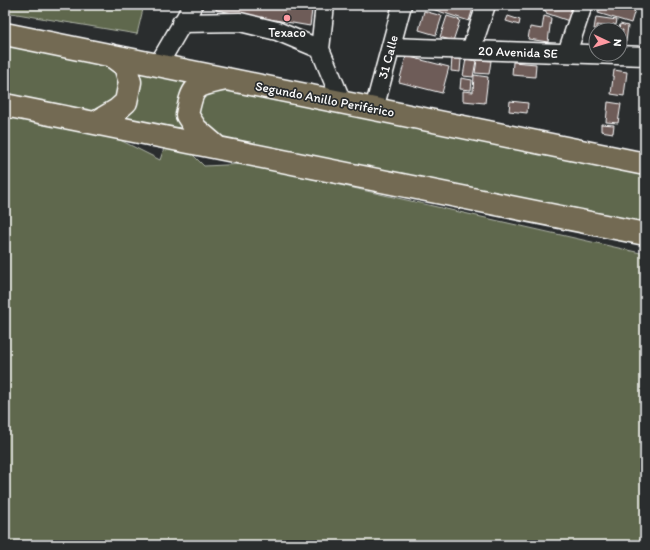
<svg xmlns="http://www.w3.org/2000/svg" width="650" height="550" font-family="Itim,sans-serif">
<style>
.green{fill:#5e674d;stroke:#aeb3a6}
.building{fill:#6e5b59;stroke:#fff}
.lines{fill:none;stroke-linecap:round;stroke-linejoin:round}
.minor-casing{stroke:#fff;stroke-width:21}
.major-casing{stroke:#fff;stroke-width:25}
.minor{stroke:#2a2d2e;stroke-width:18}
.major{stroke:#736b52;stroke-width:22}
.poi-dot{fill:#ff9aa2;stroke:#2a2d2e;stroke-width:1.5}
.labels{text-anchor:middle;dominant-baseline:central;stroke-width:3.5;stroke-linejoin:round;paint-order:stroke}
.poi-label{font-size:13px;fill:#fff;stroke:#2a2d2e}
.street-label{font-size:13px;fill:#fff;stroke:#2a2d2e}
</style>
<rect width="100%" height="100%" fill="#2a2d2e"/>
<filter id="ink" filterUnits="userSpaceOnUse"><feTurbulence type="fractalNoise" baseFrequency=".025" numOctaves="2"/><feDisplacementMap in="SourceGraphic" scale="8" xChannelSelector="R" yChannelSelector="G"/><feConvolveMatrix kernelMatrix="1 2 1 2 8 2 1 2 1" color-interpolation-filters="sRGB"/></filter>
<g filter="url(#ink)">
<path class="green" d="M 5,5 L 144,5 L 137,34 L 5,12 Z
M 5,35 L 123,66 L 125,100 L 96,117 L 5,100 Z
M 125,59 L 208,76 L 190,92 L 199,137 L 113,117 Z
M 225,84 L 645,167 L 645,228 L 222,138 L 197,117 L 197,98 Z
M 5,114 L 114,137 L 160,160 L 164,148 L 190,152 L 204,166 L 247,164 L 645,254 L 645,545 L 5,545 Z"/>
<path class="building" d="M 217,5 L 284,5 L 312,10 L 310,26 L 216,10 Z
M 426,5 L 474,5 L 469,21 L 426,7 Z
M 540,5 L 571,5 L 574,6 L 569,21 L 546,13 L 546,11 L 538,8 Z
M 601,5 L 632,5 L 636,6 L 631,23 L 598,13 Z
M 424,11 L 442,16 L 436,35 L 419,30 Z
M 447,16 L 460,20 L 453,41 L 440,37 Z
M 508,16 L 520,20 L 519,25 L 506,21 Z
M 544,16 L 551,18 L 548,42 L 528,39 L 530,27 L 542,29 Z
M 596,17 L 617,20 L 616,25 L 613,24 L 612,27 L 597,25 L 597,29 L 594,29 Z
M 620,24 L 628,26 L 626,42 L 620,41 L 623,30 L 619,30 Z
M 406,56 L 449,67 L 442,93 L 399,82 Z
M 452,58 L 461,59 L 460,72 L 451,71 Z
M 466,59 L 476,61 L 473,77 L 463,76 Z
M 477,60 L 491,61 L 489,74 L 475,73 Z
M 513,62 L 536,64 L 535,77 L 512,75 Z
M 614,70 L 627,72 L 624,96 L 611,94 Z
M 474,75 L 488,77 L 485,103 L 463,101 L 463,91 L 473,92 Z
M 461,78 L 472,80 L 471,90 L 460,89 Z
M 510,101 L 528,103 L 527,113 L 509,111 Z
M 608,102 L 621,104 L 618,123 L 606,122 Z
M 601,124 L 614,125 L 613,133 L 601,131 Z"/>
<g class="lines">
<g class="minor-casing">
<path id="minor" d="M 325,5 L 320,49 L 342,102
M 181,23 L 240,22 L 277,31 L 320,49
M 391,47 L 645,56
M 471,50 L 486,5
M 567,53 L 583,5
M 158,65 L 193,5
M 374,109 L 402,5"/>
</g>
<g class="major-casing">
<path id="major" d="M 5,34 L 645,164
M 5,105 L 645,234
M 95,123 L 117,110 L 126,102 L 130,82 L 125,66 L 110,55
M 217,147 L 196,129 L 187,115 C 193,84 195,86 225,79"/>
</g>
<use href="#minor" class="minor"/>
<use href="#major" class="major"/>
</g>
</g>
<circle class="poi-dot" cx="287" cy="18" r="4"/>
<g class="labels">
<g class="poi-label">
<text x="287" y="32">Texaco</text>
</g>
<g class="street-label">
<text transform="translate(518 52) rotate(2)">20 Avenida SE</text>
<text transform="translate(388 57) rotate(-75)">31 Calle</text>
<text transform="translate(325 99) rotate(11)">Segundo Anillo Periférico</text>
</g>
</g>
<rect width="650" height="550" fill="none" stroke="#2a2d2e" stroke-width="20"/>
<rect x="10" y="10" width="630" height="530" fill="none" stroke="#fff" stroke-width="1.5" filter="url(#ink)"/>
<g transform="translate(608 42) rotate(94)"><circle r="19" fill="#2a2d2e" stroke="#7f8182"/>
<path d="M0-3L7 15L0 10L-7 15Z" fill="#ff9aa2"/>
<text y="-6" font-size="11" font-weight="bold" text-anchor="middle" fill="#ffffff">N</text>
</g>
</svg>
